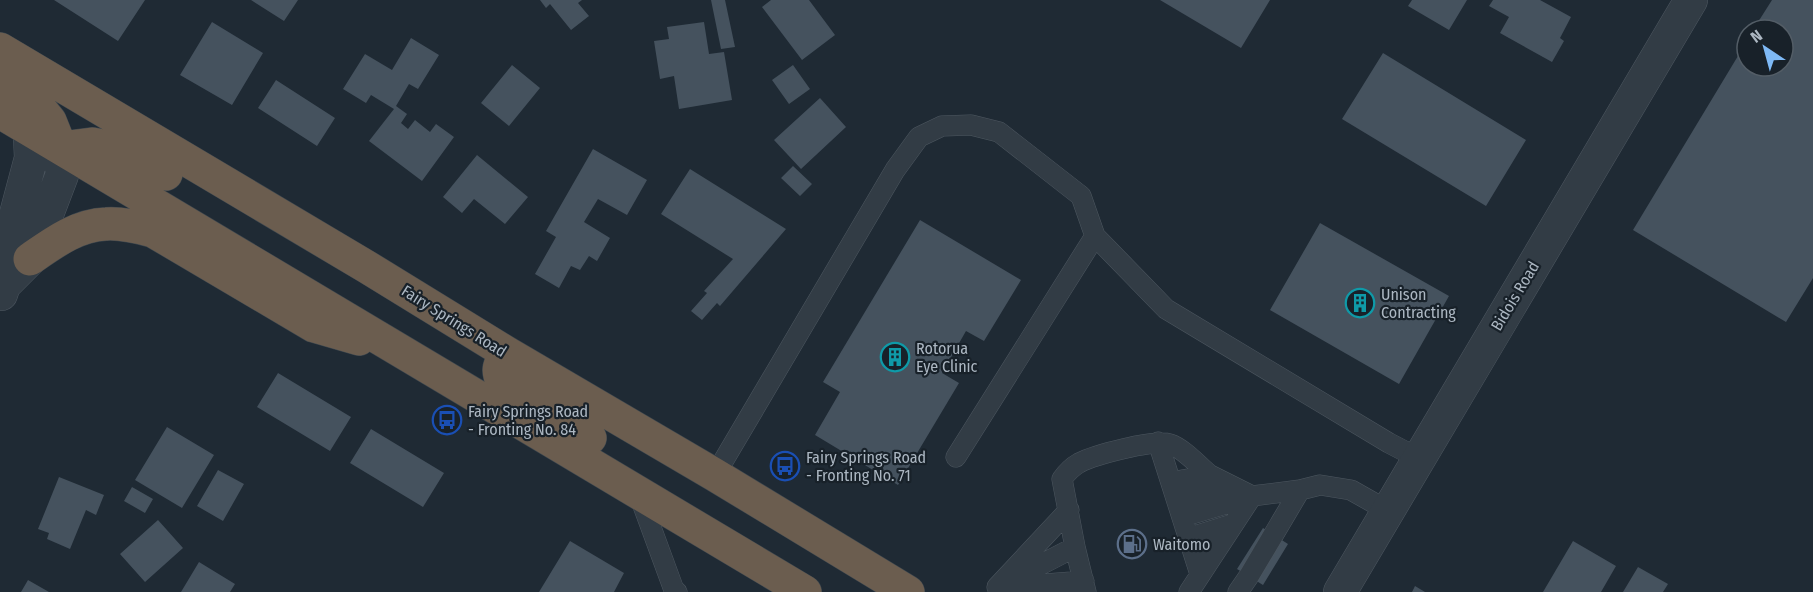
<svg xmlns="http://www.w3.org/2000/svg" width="1813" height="592" font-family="'Fira Sans Condensed',sans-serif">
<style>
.building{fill:#45525e}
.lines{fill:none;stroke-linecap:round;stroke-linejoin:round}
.lane-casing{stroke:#4d5760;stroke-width:21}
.street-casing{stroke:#4d5760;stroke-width:34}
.highway-casing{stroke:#3d474f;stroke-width:34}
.lane{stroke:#323c45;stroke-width:20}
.street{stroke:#323c45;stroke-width:33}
.highway{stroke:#6b5d4f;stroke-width:33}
.labels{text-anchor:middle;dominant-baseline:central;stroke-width:4.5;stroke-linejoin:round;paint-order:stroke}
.poi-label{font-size:16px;fill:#acb7c2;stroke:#182129;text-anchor:start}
.street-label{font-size:16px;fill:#acb7c2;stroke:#182129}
</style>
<rect width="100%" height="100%" fill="#1f2a34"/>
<path class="building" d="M 54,0 L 145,0 L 118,41 Z
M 251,0 L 298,0 L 284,21 Z
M 540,0 L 582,0 L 578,3 L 589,16 L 571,30 L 550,4 L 546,8 Z
M 711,0 L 725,0 L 735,47 L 721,49 Z
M 771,0 L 809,0 L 835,35 L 802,60 L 762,7 Z
M 1160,0 L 1270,0 L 1241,48 Z
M 1412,0 L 1467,0 L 1449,30 L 1408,6 Z
M 1493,0 L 1540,0 L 1571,17 L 1560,38 L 1564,41 L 1552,62 L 1500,33 L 1509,17 L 1489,6 Z
M 1772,0 L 1813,0 L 1813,278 L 1786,322 L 1633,230 L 1747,41 L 1747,66 L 1783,66 L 1783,30 L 1753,30 Z
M 212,22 L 263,53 L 232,105 L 180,75 Z
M 704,22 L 709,54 L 724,52 L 732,100 L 679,109 L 674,76 L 660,79 L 654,41 L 669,39 L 667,27 Z
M 411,38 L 439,55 L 418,89 L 409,84 L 396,106 L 407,114 L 401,123 L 408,129 L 415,120 L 430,132 L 436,124 L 454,137 L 422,181 L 369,141 L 394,109 L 371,95 L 366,103 L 343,89 L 365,54 L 392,70 Z
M 1383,53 L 1526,140 L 1486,206 L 1342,119 Z
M 512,65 L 540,88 L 509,126 L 481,103 Z
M 793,65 L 810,89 L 789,104 L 772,80 Z
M 276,80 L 335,118 L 317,146 L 258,108 Z
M 820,98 L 846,127 L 801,169 L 774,140 Z
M 593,149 L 647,180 L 627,215 L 598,199 L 584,222 L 610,238 L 597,261 L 589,256 L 580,270 L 571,266 L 559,288 L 535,274 L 556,237 L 546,231 Z
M 477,155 L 528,197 L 505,224 L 474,199 L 462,213 L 443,197 Z
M 793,166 L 812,184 L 800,196 L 781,178 Z
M 690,169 L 786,229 L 720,306 L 717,303 L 702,320 L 691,311 L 707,293 L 704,291 L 733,259 L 661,214 Z
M 920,220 L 1021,280 L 984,341 L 966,331 L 942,373 L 959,383 L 898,485 L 815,435 L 840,392 L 823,382 Z
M 1320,223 L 1449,296 L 1399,384 L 1270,310 Z
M 278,373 L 351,417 L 330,451 L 257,407 Z
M 167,427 L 214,455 L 182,508 L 135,480 Z
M 371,429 L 444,473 L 423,507 L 350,463 Z
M 218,470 L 244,484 L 223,521 L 197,506 Z
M 59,477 L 104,495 L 96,515 L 86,510 L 70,549 L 47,539 L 49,533 L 38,529 Z
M 132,487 L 153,499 L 145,513 L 124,501 Z
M 158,520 L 183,548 L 145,582 L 120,554 Z
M 1263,528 L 1288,544 L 1263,585 L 1237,569 Z
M 570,541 L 624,573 L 614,592 L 539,592 Z
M 1573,541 L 1616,566 L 1601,592 L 1543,592 Z
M 199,562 L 235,584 L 230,592 L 181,592 Z
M 1638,567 L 1668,584 L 1663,592 L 1623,592 Z
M 28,580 L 49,592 L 21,592 Z
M 1415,586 L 1425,592 L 1412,592 Z"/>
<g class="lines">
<g class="lane-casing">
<path id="lane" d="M 1095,236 L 1166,309 L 1389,443 L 1418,458
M 1158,442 L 1200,574
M 715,475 L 895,170 L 919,137 L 942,126 L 971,125 L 999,132 L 1081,196 L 1095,236 L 956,457
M 1171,482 L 1210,475 L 1252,496 L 1189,592
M 638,492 L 674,590 L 677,592
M 1177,501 L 1232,486
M 1182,517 L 1252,496 L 1300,490 L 1320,485 L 1351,490 L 1388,511
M 1188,538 L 1233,524
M 1009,581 L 1075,547
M 997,587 L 1069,510
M 1005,587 L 1084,581
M 1086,592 L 1075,547 L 1062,479 C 1067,472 1072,467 1079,463 C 1094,455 1154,439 1170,444 C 1183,448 1199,466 1210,475
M 1238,592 L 1249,576 L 1300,490"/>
</g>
<g class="street-casing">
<path id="street" d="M 4,285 L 30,259 L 62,175 L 61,148 L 31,158
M 1,294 L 4,285 L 8,244 L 31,158 L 30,137
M 1340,592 L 1691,0"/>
</g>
<g class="highway-casing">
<path id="highway" d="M 0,49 L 367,267 L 507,353 L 715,475 L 908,592
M 0,76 L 29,95 L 50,121 L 60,146
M 0,112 L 805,592
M 61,148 L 92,144 L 126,151 L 166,174
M 30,259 C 53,243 77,225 106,224 C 122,223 138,227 153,231 L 314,326 L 359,339
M 507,353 C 499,365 496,370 503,383 L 590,438"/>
</g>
<use href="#lane" class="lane"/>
<use href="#street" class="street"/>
<use href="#highway" class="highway"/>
</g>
<defs>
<g id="building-ring" transform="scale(1.5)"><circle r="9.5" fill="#182129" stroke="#0f9aa8" stroke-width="1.5"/><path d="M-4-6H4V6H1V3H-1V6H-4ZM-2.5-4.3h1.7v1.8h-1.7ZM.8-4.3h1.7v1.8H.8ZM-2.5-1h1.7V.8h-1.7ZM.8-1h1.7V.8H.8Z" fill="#0f9aa8"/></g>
<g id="bus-ring" transform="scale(1.5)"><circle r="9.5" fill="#182129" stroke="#1a4fb4" stroke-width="1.5"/><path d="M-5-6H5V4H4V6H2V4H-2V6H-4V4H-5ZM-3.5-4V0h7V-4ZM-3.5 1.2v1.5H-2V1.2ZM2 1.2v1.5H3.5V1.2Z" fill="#1a4fb4"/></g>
<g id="fuel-ring" transform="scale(1.5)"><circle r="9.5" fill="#182129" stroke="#5c6f8a" stroke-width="1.5"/><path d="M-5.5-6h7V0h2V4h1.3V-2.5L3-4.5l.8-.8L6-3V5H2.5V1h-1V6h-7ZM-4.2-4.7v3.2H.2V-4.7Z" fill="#5c6f8a"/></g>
</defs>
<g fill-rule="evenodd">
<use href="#building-ring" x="1360" y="303"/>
<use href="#building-ring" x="895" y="357"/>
<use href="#bus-ring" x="447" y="420"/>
<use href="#bus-ring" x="785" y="466"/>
<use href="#fuel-ring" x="1132" y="544"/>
</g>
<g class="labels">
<g class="poi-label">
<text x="1381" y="294">Unison<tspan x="1381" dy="18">Contracting</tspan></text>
<text x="916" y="348">Rotorua<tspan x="916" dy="18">Eye Clinic</tspan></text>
<text x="468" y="411">Fairy Springs Road<tspan x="468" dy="18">- Fronting No. 84</tspan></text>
<text x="806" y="457">Fairy Springs Road<tspan x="806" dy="18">- Fronting No. 71</tspan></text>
<text x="1153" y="544">Waitomo</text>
</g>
<g class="street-label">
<text transform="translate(1515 296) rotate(-59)">Bidois Road</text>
<text transform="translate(454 321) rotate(32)">Fairy Springs Road</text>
</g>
</g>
<g transform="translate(1765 48) rotate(324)"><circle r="28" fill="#182129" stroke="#535d66" stroke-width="1.5"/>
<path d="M0-4.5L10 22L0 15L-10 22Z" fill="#7eb9f5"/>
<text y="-9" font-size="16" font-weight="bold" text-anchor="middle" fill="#acb7c2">N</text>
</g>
</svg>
